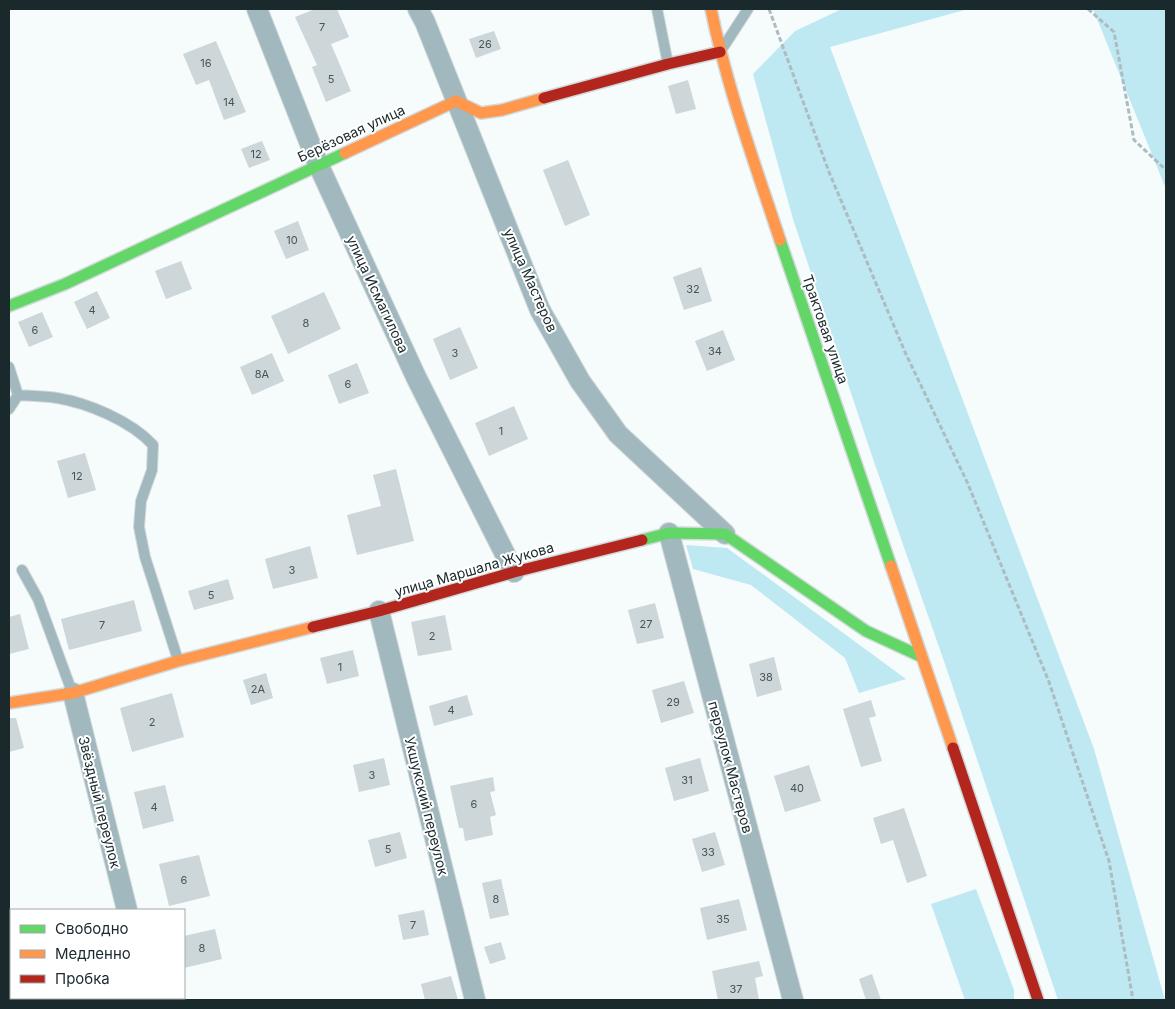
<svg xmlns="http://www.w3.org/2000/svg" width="1175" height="1009" font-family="Inter,sans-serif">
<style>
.green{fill:#bee8f2}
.building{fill:#cdd6d8}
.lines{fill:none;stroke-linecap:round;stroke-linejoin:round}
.lane-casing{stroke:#d3d9da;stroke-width:12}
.street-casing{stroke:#d3d9da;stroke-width:22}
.fast-casing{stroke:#d3d9da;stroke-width:14}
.slow-casing{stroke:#d3d9da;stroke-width:14}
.jam-casing{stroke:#d3d9da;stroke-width:14}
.path{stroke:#adbcc0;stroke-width:3;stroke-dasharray:5 2.5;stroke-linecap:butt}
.lane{stroke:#a1b8be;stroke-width:10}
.street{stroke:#a1b8be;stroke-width:20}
.fast{stroke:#63d668;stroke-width:11}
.slow{stroke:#ff974d;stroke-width:11}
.jam{stroke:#b3261e;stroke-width:11}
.labels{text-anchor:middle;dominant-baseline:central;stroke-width:4;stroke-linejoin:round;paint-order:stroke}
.number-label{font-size:11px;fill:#465457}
.street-label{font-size:14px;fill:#19292c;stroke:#fff}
</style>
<rect width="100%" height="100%" fill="#f6fbfc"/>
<path class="green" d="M 842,9 L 968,9 L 830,47 L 1094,749 L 1165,1000 L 1058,1000 L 945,664 L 872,456 L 793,219 L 753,74 L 795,31 Z
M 1093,9 L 1166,9 L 1166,189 Z
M 686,545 L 727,548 L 906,679 L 859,693 L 845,658 L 751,585 L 693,569 Z
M 976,889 L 1014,990 L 1014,1000 L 965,1000 L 931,904 Z"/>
<path class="building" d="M 315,9 L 337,9 L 349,37 L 331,44 L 351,91 L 326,102 L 312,67 L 317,65 L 295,17 Z
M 494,31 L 501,49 L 476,58 L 469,39 Z
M 216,41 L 246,112 L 224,120 L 209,80 L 196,85 L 183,54 Z
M 688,80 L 696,109 L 676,114 L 668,86 Z
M 262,141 L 270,160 L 249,168 L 241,149 Z
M 568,160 L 590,215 L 565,226 L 543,170 Z
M 298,221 L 309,250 L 286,259 L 274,231 Z
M 181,261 L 192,289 L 166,299 L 155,271 Z
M 701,267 L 712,301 L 684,310 L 673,277 Z
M 97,291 L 110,318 L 87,329 L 74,302 Z
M 324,292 L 341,329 L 288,354 L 271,316 Z
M 42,312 L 53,337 L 29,347 L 18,322 Z
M 460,327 L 478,368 L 450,380 L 433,339 Z
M 723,330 L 735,360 L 707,371 L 695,341 Z
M 272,353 L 284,381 L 252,395 L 240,367 Z
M 357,363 L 369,393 L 339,404 L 328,375 Z
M 514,406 L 528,439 L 489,456 L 475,423 Z
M 85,453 L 96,490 L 68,498 L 57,461 Z
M 396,469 L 414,541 L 357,555 L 347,515 L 381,506 L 373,475 Z
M 310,546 L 318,578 L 273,589 L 265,559 Z
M 228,579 L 234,599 L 194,610 L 188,591 Z
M 134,600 L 142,631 L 69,650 L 61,619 Z
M 655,603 L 664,638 L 637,644 L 628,610 Z
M 20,614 L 29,649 L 9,654 L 9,617 Z
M 445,615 L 452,650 L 418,656 L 411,622 Z
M 353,650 L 359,676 L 327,684 L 320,658 Z
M 774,657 L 782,690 L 757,697 L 749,664 Z
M 266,673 L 273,698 L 251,705 L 243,680 Z
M 684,681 L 694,713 L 661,723 L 652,690 Z
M 172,693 L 184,737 L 132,752 L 120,708 Z
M 467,695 L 473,715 L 434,726 L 429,706 Z
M 871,700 L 876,716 L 869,718 L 882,761 L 861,767 L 843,709 Z
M 9,718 L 16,718 L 24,748 L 9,752 Z
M 384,758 L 390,785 L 359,792 L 353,765 Z
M 700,758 L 709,791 L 674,801 L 665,768 Z
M 809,765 L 821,801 L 785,812 L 774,776 Z
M 493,777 L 495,791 L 490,792 L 496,815 L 490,817 L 493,835 L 465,841 L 463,828 L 459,828 L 450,786 Z
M 165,785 L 174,821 L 143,829 L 134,792 Z
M 904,808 L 927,876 L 907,883 L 893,840 L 881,844 L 873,818 Z
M 400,832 L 407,858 L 375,867 L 368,840 Z
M 715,832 L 725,865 L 702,872 L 692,839 Z
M 199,855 L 210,896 L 169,906 L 159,864 Z
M 501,879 L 509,915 L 490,919 L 482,883 Z
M 739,899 L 747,930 L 707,940 L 700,908 Z
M 424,910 L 429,935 L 403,940 L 398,915 Z
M 215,929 L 222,959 L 184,968 L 184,936 Z
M 501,942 L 506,959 L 490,964 L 484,947 Z
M 759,961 L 763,976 L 755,978 L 759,1000 L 718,1000 L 712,971 Z
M 872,974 L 881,1000 L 866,1000 L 859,979 Z
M 451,976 L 458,1000 L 425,1000 L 421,984 Z"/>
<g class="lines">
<g class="lane-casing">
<path id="lane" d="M 657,9 L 668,64
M 724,46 L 748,9
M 9,367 L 18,395 C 31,396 44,396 57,398 C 88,403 131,421 153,445 L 152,470 L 141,501 L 139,527 L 145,557 L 178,660
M 9,409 L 18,395
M 22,570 L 38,599 L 72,692"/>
</g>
<g class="street-casing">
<path id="street" d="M 257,9 L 318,164 L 416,377 L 514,572
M 418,9 L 425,22 L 540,310 L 580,381 L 618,434 L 725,534
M 669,533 L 793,1000
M 379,611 L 475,1000
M 73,693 L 127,910
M 149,998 L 150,1000"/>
</g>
<g class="fast-casing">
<path id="fast" d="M 780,240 L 891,566
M 9,306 L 65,284 L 345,153
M 642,540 L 669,533 L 725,534 L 866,631 L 920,656"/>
</g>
<g class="slow-casing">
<path id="slow" d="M 711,9 C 727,88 755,164 780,240
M 345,153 L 456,101 L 481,113 L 502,110 L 544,98
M 891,566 L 953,748
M 9,703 L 73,693 L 178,661 L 313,627"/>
</g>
<g class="jam-casing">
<path id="jam" d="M 544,98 L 668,64 L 720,52
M 313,627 L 379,611 L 514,572 L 642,540
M 953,748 L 1038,1000"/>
</g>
<path class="path" d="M 769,9 L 829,172 L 905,352 L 968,484 L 1049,682 L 1109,861 L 1133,1000
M 1088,9 L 1114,32 L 1134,140 L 1166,170"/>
<use href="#lane" class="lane"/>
<use href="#street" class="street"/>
<use href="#fast" class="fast"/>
<use href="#slow" class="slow"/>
<use href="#jam" class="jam"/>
</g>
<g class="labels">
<g class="number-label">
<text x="322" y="27">7</text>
<text x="485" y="44">26</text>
<text x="206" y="63">16</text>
<text x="331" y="79">5</text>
<text x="229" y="102">14</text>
<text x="256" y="154">12</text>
<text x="292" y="240">10</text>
<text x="693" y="289">32</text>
<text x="92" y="310">4</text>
<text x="306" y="323">8</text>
<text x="35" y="330">6</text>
<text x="715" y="351">34</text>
<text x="455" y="353">3</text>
<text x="262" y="374">8А</text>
<text x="348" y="384">6</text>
<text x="501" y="431">1</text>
<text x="77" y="476">12</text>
<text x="292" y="570">3</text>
<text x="211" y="595">5</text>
<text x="646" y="624">27</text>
<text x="102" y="625">7</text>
<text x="432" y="636">2</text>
<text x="340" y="667">1</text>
<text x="766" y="677">38</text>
<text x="258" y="689">2А</text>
<text x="673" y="702">29</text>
<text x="451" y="710">4</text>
<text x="152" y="722">2</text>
<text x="372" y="775">3</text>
<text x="687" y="780">31</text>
<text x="797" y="788">40</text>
<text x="474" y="804">6</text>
<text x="154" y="807">4</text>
<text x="388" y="849">5</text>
<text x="708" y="852">33</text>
<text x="184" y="880">6</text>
<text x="496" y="899">8</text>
<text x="723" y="919">35</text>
<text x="413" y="925">7</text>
<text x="202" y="948">8</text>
<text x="736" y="989">37</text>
</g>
<g class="street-label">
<text transform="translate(351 133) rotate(-25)">Берёзовая улица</text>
<text transform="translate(531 280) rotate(66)">улица Мастеров</text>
<text transform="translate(378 294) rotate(65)">улица Исмагилова</text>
<text transform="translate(826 329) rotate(71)">Трактовая улица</text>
<text transform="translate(474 569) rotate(-16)">улица Маршала Жукова</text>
<text transform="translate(731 767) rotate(75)">переулок Мастеров</text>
<text transform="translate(100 802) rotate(76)">Звёздный переулок</text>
<text transform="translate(427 806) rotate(76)">Укшукский переулок</text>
</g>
</g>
<rect width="1175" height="1009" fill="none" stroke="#19292c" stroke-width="20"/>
<rect x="10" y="909" width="175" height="90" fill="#ffffff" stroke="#a3a9ab"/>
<rect x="20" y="925" width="25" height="8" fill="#63d668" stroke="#a3a9ab"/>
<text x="55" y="934" font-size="15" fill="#19292c">Свободно</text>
<rect x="20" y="950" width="25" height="8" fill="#ff974d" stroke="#a3a9ab"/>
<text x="55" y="959" font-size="15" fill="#19292c">Медленно</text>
<rect x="20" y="975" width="25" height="8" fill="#b3261e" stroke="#a3a9ab"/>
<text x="55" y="984" font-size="15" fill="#19292c">Пробка</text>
</svg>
